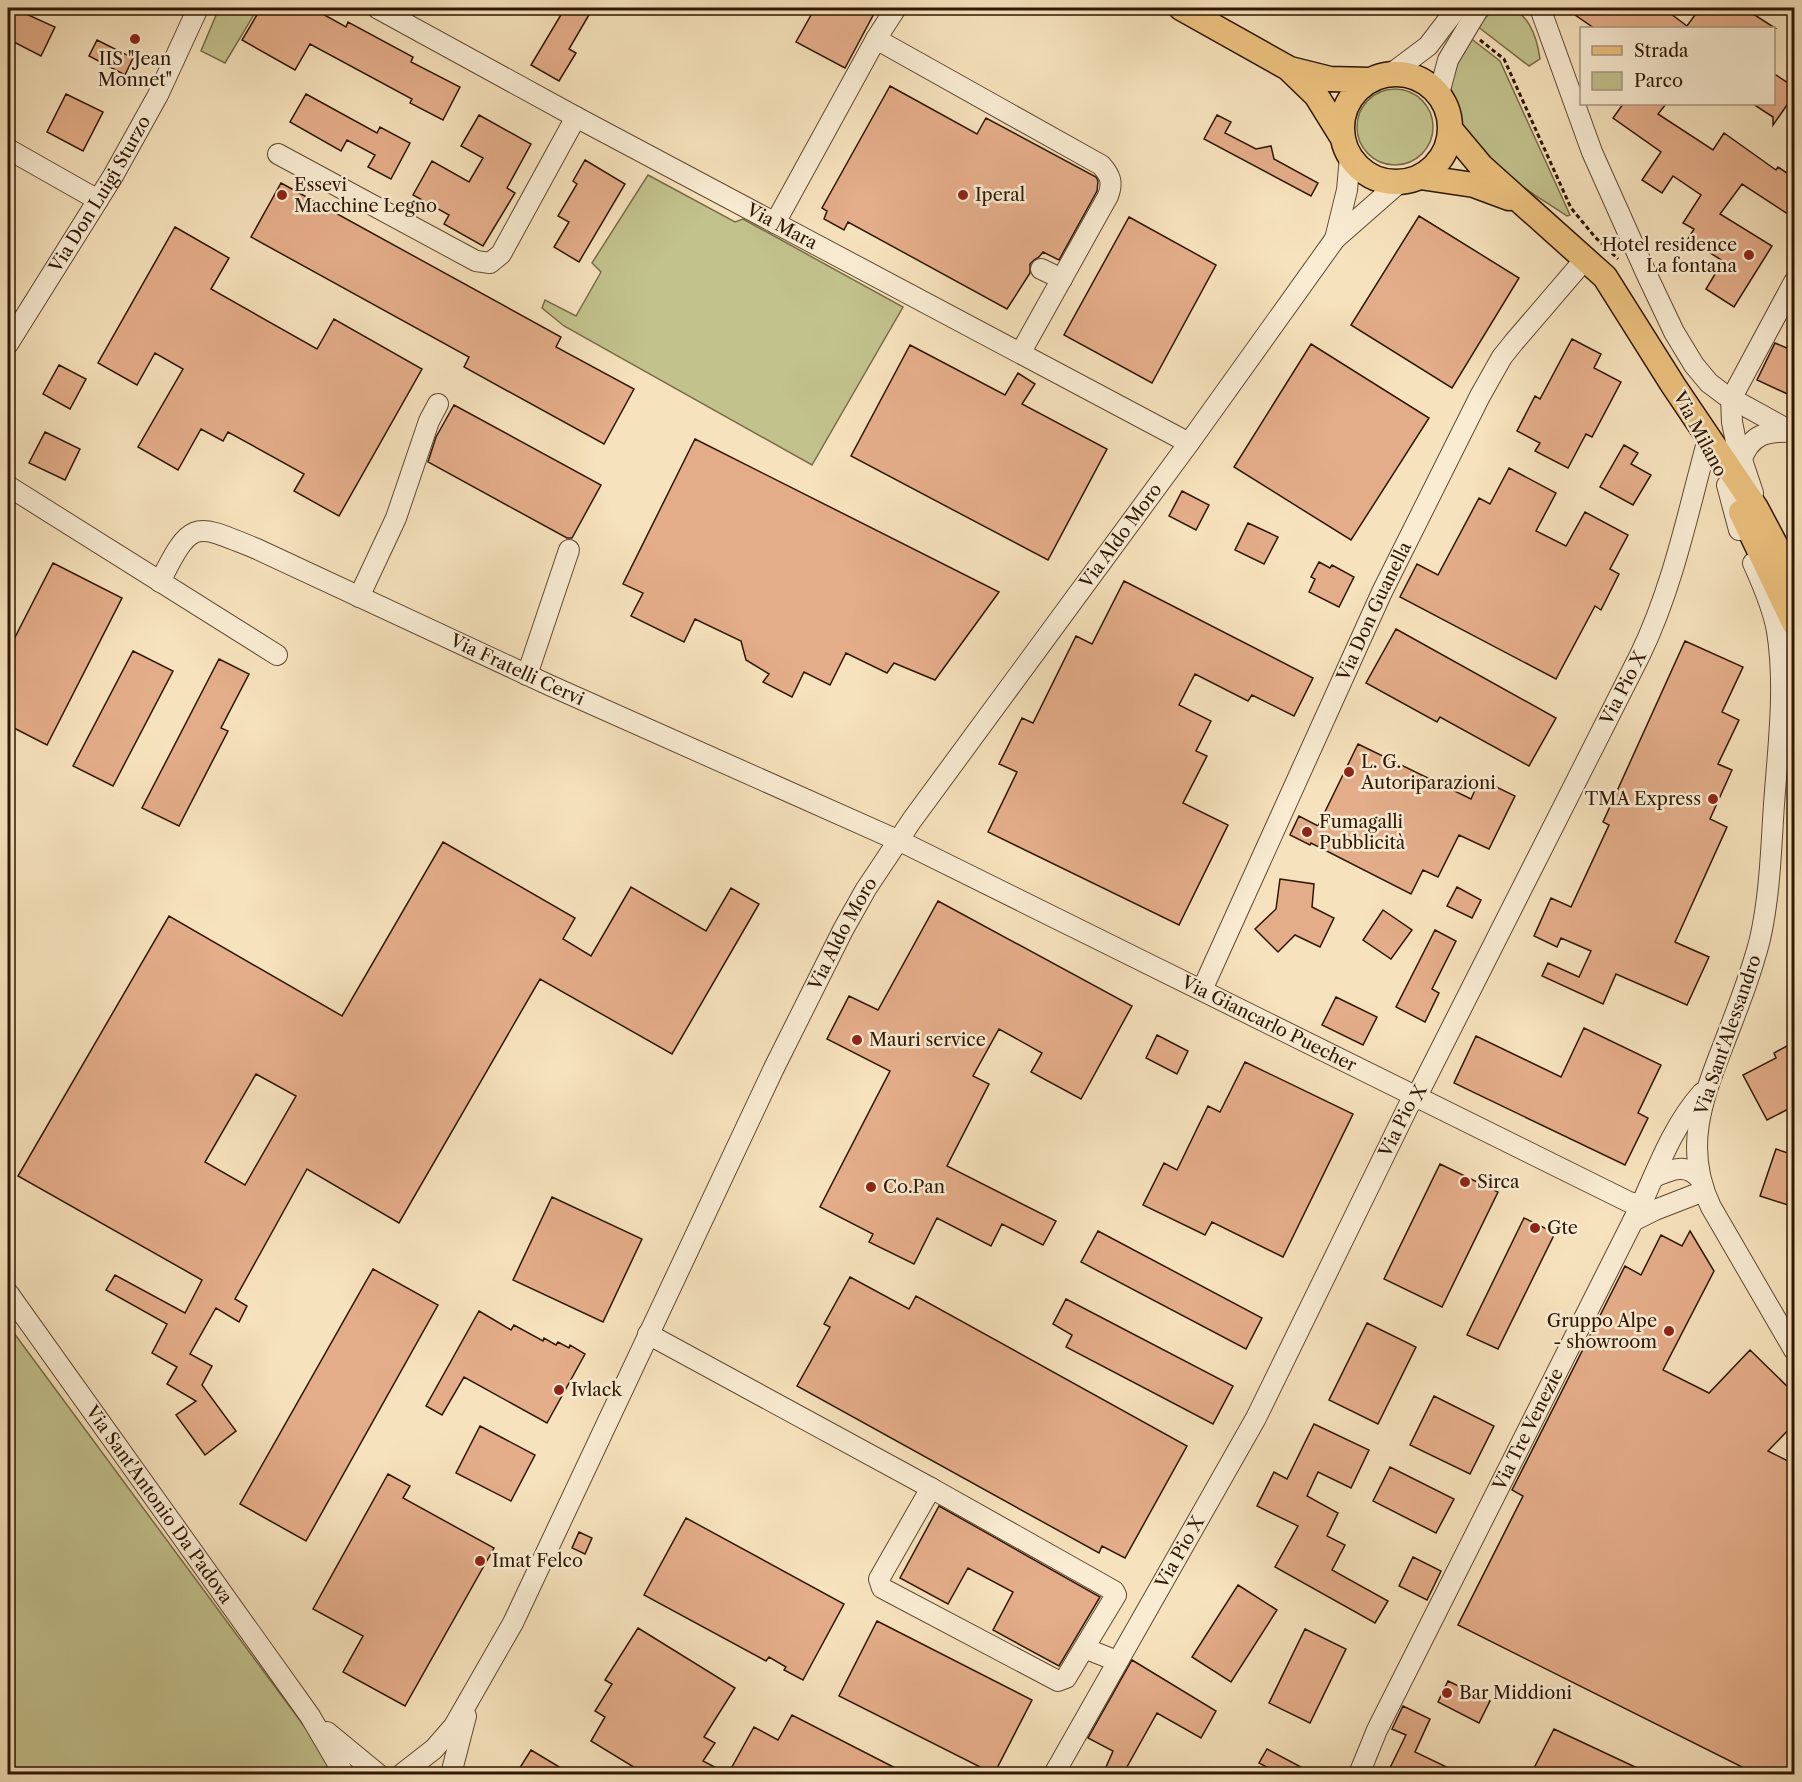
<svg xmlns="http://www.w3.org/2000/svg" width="1802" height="1782" font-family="'Libre Caslon Text',serif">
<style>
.green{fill:#c2c28d;stroke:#786c48;stroke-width:1.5}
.building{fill:#e4ad89;stroke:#2e1703;stroke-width:1.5;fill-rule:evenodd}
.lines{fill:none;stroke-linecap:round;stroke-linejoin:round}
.minor-casing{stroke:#604a31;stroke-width:22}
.major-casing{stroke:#2e1703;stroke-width:27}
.path{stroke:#2e1703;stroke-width:3;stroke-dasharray:4.5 3;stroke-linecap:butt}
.minor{stroke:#f9ecd3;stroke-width:20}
.major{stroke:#ebc17e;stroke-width:24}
.poi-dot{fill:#8f2418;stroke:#f9ecd3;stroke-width:2}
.labels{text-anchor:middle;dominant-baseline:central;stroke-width:5;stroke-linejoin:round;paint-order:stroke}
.poi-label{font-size:18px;fill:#2e1703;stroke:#f9ecd3;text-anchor:start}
.street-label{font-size:18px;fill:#2e1703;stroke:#f9ecd3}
</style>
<rect width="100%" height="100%" fill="#f6e2bc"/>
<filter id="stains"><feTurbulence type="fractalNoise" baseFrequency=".00333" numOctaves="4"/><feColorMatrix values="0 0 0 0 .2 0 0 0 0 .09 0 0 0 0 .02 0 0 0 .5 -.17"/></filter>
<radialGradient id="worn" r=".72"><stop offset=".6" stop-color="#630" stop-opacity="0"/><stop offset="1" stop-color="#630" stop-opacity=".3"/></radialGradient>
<path class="green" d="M 219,8 L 258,8 L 225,63 L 201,51 Z
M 1500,8 C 1527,5 1537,37 1540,59 L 1529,66 L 1477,26 L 1490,13 Z
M 1469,37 L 1500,61 L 1570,215 L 1567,216 C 1543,200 1517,185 1495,167 C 1471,147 1443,104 1453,71 C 1456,59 1463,48 1469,37 Z
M1357 127a38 38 0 1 1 76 0a38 38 0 1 1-76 0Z
M 648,175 L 735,222 L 743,219 L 903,307 L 812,465 L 564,326 L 542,308 L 545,300 L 576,316 L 601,272 L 592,263 Z
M 8,1325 L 321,1749 L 336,1774 L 8,1774 Z"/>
<path class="building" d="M 13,8 L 55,27 L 41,56 L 8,39 L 8,18 Z
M 261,8 L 312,8 L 346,27 L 348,22 L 413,57 L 411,62 L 460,87 L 443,120 L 410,103 L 412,99 L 310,44 L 295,70 L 242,40 Z
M 565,8 L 593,8 L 569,49 L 576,53 L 559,81 L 531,65 Z
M 815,8 L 877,8 L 845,68 L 796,42 Z
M 1565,8 L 1663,8 L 1687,26 L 1700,8 L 1730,8 L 1738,13 L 1744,8 L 1775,28 L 1594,28 Z
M 97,40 L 133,58 L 125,75 L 89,56 Z
M 1773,73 L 1794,87 L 1794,95 L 1773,125 L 1773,117 L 1753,104 L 1773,104 Z
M 890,86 L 977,134 L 986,118 L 1096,177 L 1098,181 L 1097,191 L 1059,260 L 1043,252 L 1039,257 L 1034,260 L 1030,264 L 1030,273 L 1007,309 L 848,222 L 844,230 L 824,219 L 827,211 L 822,208 Z
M 66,94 L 103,112 L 83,151 L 47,132 Z
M 306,94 L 377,133 L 380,127 L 410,143 L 391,179 L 368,167 L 375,155 L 347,140 L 341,151 L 290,122 Z
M 1623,104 L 1666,104 L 1658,114 L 1713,150 L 1724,133 L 1776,170 L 1778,167 L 1794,178 L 1794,218 L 1742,184 L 1720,214 L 1772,246 L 1734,307 L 1706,289 L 1723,261 L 1688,239 L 1694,229 L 1683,223 L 1701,195 L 1673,176 L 1662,193 L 1642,180 L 1661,152 L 1613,118 Z
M 479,115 L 531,144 L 507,188 L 515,193 L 483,246 L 444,224 L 449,215 L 413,195 L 432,161 L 469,182 L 483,158 L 461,146 Z
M 1217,115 L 1231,122 L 1225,133 L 1256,149 L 1271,146 L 1274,159 L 1318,183 L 1311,196 L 1204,139 Z
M 585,160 L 625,184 L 579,262 L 554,247 L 569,222 L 558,216 L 577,184 L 573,181 Z
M 281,183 L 561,337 L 556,347 L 634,389 L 604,444 L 464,367 L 469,357 L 251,237 Z
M 1419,216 L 1519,278 L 1452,388 L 1351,325 Z
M 1129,217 L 1216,265 L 1152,383 L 1064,335 Z
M 175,227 L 229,258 L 211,289 L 317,349 L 334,319 L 422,369 L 339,516 L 294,491 L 304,474 L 228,432 L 223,441 L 201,429 L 178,470 L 138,447 L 183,369 L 155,353 L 137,385 L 98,363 Z
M 1572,339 L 1601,354 L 1594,368 L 1621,382 L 1592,437 L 1586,434 L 1568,468 L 1535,451 L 1540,443 L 1517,431 L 1535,396 L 1540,399 Z
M 1775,343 L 1794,351 L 1794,397 L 1757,380 Z
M 1311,344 L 1429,418 L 1351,540 L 1234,467 Z
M 910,345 L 1005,395 L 1018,373 L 1035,384 L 1022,404 L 1107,449 L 1048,560 L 851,456 Z
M 59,365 L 86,379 L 70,409 L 43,394 Z
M 454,405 L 601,485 L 572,538 L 567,538 L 428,462 L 436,437 Z
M 45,432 L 80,449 L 65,480 L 29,463 Z
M 695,439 L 999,592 L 935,680 L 894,663 L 887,673 L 846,653 L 830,685 L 804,672 L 792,697 L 763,682 L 769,674 L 746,660 L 741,641 L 695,619 L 684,642 L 631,616 L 643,593 L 623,584 Z
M 1624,445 L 1638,453 L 1631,464 L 1651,475 L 1633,505 L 1600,487 Z
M 1509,468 L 1556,493 L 1536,531 L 1566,546 L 1585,512 L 1628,535 L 1610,569 L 1619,574 L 1601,610 L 1595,606 L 1556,679 L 1400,597 L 1417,564 L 1438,575 L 1479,498 L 1490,504 Z
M 1182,491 L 1209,505 L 1196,530 L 1169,516 Z
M 1248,523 L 1278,537 L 1264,564 L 1235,550 Z
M 1319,562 L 1330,568 L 1332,565 L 1354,577 L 1339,607 L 1309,592 L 1315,579 L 1311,577 Z
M 53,563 L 122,598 L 47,745 L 8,725 L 8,651 Z
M 1124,581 L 1313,678 L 1294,716 L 1252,695 L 1248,701 L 1195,674 L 1179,705 L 1211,721 L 1196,751 L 1207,756 L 1183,803 L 1228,825 L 1179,925 L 988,832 L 1017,772 L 999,764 L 1022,718 L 1033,723 L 1076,636 L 1092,644 Z
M 1396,629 L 1556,718 L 1529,766 L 1440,717 L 1437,722 L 1366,683 Z
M 1685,641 L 1743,667 L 1722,712 L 1739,720 L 1718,764 L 1732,770 L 1710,819 L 1727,827 L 1675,942 L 1709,957 L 1687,1005 L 1616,974 L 1603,1004 L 1542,976 L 1548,963 L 1579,977 L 1591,951 L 1561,938 L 1557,947 L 1534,936 L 1551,898 L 1571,907 L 1609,825 L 1603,822 Z
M 133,651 L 173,671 L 113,786 L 73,766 Z
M 219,659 L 249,674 L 221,728 L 228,731 L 179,826 L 142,808 Z
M 1358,744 L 1471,799 L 1480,779 L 1515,796 L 1489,849 L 1459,835 L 1438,877 L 1423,870 L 1411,894 L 1311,843 L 1310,845 L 1290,835 L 1299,816 L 1318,826 Z
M 443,842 L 575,918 L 563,939 L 591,956 L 631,887 L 706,931 L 731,888 L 759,904 L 672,1054 L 540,979 L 399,1223 L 307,1169 L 235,1299 L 247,1306 L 239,1322 L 216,1308 L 190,1354 L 212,1366 L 202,1385 L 236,1431 L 205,1455 L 176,1415 L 196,1401 L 167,1384 L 177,1367 L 152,1353 L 167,1324 L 106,1290 L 115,1275 L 185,1313 L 202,1280 L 18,1176 L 169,916 L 342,1016 ZM 256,1074 L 296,1096 L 245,1185 L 205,1162 Z
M 1280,879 L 1314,884 L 1312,907 L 1334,918 L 1320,947 L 1295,935 L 1278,952 L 1255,929 L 1276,909 Z
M 1457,887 L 1481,900 L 1472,918 L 1447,906 Z
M 938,901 L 1132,1006 L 1081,1099 L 1031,1072 L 1042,1053 L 999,1029 L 973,1076 L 989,1084 L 947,1166 L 1056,1221 L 1043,1245 L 1002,1224 L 991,1246 L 937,1218 L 914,1264 L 869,1242 L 873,1234 L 820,1207 L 890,1071 L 827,1039 L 849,996 L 878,1010 Z
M 1383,910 L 1412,930 L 1391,959 L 1363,940 Z
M 1435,930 L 1456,941 L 1432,989 L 1439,993 L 1425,1022 L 1396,1007 Z
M 1336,997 L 1377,1017 L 1363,1045 L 1322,1025 Z
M 1584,1028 L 1661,1065 L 1638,1113 L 1648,1118 L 1625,1165 L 1454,1083 L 1476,1036 L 1561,1077 Z
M 1157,1035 L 1188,1051 L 1177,1074 L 1146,1058 Z
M 1794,1042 L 1794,1106 L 1767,1120 L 1743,1075 L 1776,1058 L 1774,1053 Z
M 1245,1062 L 1353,1114 L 1283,1257 L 1212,1222 L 1205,1235 L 1143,1205 L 1164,1163 L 1177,1170 L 1208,1106 L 1220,1112 Z
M 1776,1149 L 1794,1155 L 1794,1207 L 1760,1196 Z
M 1440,1164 L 1498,1192 L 1442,1307 L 1384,1279 Z
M 552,1197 L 642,1239 L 603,1322 L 513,1280 Z
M 1524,1218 L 1555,1233 L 1498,1349 L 1467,1335 Z
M 1098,1231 L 1262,1318 L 1246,1349 L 1081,1262 Z
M 1690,1231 L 1714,1271 L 1663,1370 L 1709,1393 L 1750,1350 L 1794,1393 L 1794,1424 L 1768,1451 L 1794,1464 L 1794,1774 L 1756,1774 L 1458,1625 L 1523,1496 L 1512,1490 L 1625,1266 L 1641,1275 L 1661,1235 L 1682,1246 Z
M 373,1269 L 438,1305 L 306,1541 L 240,1504 Z
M 850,1277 L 909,1309 L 916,1296 L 1187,1446 L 1125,1558 L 1102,1546 L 1099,1553 L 797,1386 L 830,1327 L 824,1324 Z
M 1066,1299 L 1233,1386 L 1213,1424 L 1066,1347 L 1072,1335 L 1053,1324 Z
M 479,1311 L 511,1330 L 514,1325 L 543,1341 L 544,1338 L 556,1345 L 558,1342 L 569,1348 L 570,1345 L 585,1354 L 547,1423 L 464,1377 L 442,1415 L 426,1406 Z
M 1367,1323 L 1416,1347 L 1378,1424 L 1329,1400 Z
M 1434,1396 L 1494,1426 L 1470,1474 L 1410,1445 Z
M 1314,1424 L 1369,1450 L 1351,1488 L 1318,1472 L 1307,1496 L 1338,1513 L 1327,1536 L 1345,1545 L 1332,1570 L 1388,1601 L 1375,1623 L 1275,1567 L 1298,1526 L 1257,1506 L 1274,1472 L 1287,1479 Z
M 480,1426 L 535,1455 L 511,1501 L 456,1473 Z
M 1390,1467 L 1454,1499 L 1436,1533 L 1373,1501 Z
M 388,1474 L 410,1486 L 403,1498 L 494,1548 L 405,1706 L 343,1672 L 363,1636 L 313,1609 Z
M 939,1506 L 1100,1597 L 1059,1666 L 993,1630 L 1013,1592 L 968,1568 L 948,1604 L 900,1578 Z
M 686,1518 L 844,1604 L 803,1680 L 784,1670 L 786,1667 L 769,1657 L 766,1661 L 644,1595 Z
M 579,1532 L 592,1538 L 585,1554 L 572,1548 Z
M 1413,1557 L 1441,1571 L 1427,1600 L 1399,1586 Z
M 1238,1585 L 1277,1610 L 1231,1682 L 1192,1657 Z
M 877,1621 L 1032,1700 L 994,1774 L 839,1696 Z
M 638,1628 L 735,1688 L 704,1737 L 715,1743 L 703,1761 L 728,1774 L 754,1727 L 778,1740 L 792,1715 L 907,1774 L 645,1774 L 591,1741 L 605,1717 L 595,1711 L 612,1684 L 605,1680 Z
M 1305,1629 L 1346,1649 L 1310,1723 L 1269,1703 Z
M 1132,1660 L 1216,1711 L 1201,1738 L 1157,1713 L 1123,1774 L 1103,1774 L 1113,1751 L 1088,1738 Z
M 1448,1681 L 1490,1701 L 1479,1723 L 1438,1702 Z
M 1403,1706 L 1430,1719 L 1415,1752 L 1461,1774 L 1387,1774 L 1406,1735 L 1392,1729 Z
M 1554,1729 L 1650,1774 L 1531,1774 Z
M 1267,1749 L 1314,1774 L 1280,1774 L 1259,1763 Z
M 531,1750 L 571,1774 L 516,1774 Z"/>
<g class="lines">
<g class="minor-casing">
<g id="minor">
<path id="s1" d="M 377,8 L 576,117 L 1189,443"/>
<path d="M 1540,8 L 1592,152 L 1646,273 L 1674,332 L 1694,365 L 1709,383 L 1725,395 L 1794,433"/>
<path d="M 876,39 L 1101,165 C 1111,176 1113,183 1108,196 L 1021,352"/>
<path d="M 1392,73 L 1428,46 L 1457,8"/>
<path d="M 1439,94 L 1448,60 L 1479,8"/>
<path d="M 8,149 L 98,200"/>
<path d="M 278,154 L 476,261 L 490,263 L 501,254 L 576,117"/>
<path d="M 775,223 L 876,39 L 896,8"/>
<path d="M 1335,239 L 1347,190 L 1350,157"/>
<path d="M 1041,269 L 1062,279"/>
<path id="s2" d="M 8,344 L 113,176 L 158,95 L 198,8"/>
<path d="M 1741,461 C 1751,433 1767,431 1793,432"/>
<path d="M 1727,485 L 1739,530"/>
<path d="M 8,486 L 277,655"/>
<path d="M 1753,493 L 1736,442 L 1732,422 L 1731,399 L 1794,282"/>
<path d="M 1753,563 C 1763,585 1773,608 1777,631 C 1786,687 1778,748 1774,804 C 1771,849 1770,895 1760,939 C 1752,971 1740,1002 1728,1033 C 1705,1093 1681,1145 1711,1207 L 1794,1350"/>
<path id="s3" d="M 160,582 C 192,517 195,524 257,549 L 549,685 L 906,844 L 1629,1202 L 1641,1205"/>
<path d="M 359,597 L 396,518 L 429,421 L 438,404"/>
<path d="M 527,675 L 569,550"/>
<path d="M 1790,721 L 1794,707"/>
<path id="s4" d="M 1202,990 L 1382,592 L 1480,396 L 1502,357 L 1514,342 L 1586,258"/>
<path d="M 1654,1177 C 1670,1170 1687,1162 1700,1179"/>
<path d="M 1633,1221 L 1655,1210 L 1704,1191"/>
<path id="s5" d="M 8,1293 L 310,1716 L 344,1774"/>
<path d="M 648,1334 L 931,1488"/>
<path d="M 1084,1648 L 1116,1595 L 1114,1591 L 931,1488 L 879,1579 L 882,1588 L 1058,1681 L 1066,1678 L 1084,1648 L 1117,1661"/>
<path d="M 327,1732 L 378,1774"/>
<path id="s6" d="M 402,1774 L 434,1749 L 454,1726 L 513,1623 L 774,1068 L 843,930 L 866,889 L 912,820 L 1189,443 L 1335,239 L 1400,182"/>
<path d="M 451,1774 L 466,1716"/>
<path id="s7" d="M 1054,1774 L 1256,1418 L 1409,1105 L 1417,1096 L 1640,655 C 1672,589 1687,517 1706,446"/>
<path id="s8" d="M 1359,1774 L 1377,1730 L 1641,1205 C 1658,1167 1674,1124 1702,1093"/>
</g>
</g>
<g class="major-casing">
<path id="major" d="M 1181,8 L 1288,68 L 1316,95 L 1342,137
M 1290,69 L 1330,79 L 1370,80
M1342 128a54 54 0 1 1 108 0a54 54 0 1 1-108 0Z
M 1450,129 L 1481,166 L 1605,277 L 1673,385 L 1756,508 L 1794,580
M 1420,177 L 1474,185 L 1509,198
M 1741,512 L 1794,623"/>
</g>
<path class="path" d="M 1480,40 L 1504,59 L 1571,208 L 1595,237 L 1618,259"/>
<use href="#minor" class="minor"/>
<use href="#major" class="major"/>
</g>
<g class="poi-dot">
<circle cx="135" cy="39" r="6"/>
<circle cx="282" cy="195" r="6"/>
<circle cx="963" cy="195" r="6"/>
<circle cx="1749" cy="255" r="6"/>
<circle cx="1349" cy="772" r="6"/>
<circle cx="1713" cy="799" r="6"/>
<circle cx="1307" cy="832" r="6"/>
<circle cx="857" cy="1040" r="6"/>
<circle cx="1465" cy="1182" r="6"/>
<circle cx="871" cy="1187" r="6"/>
<circle cx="1535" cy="1228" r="6"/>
<circle cx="1669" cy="1331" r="6"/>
<circle cx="559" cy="1390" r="6"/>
<circle cx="480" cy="1561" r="6"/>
<circle cx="1447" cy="1693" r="6"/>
</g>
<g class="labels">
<g class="poi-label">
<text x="135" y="59" text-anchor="middle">IIS "Jean<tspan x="135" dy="21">Monnet"</tspan></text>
<text x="294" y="185">Essevi<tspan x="294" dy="21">Macchine Legno</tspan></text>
<text x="975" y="195">Iperal</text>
<text x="1737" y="245" text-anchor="end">Hotel residence<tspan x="1737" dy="21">La fontana</tspan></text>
<text x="1361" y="762">L. G.<tspan x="1361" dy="21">Autoriparazioni</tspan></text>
<text x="1701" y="799" text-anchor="end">TMA Express</text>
<text x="1319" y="822">Fumagalli<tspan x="1319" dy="21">Pubblicità</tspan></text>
<text x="869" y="1040">Mauri service</text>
<text x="1477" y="1182">Sirca</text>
<text x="883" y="1187">Co.Pan</text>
<text x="1547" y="1228">Gte</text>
<text x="1657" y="1321" text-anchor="end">Gruppo Alpe<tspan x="1657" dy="21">- showroom</tspan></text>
<text x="571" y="1390">Ivlack</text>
<text x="492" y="1561">Imat Felco</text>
<text x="1459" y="1693">Bar Middioni</text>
</g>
<g class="street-label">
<text stroke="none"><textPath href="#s2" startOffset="176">Via Don Luigi Sturzo</textPath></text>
<text stroke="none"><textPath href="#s1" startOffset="460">Via Mara</textPath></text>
<text transform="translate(1700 434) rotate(62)">Via Milano</text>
<text stroke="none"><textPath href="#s6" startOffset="1440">Via Aldo Moro</textPath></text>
<text stroke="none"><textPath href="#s4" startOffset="416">Via Don Guanella</textPath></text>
<text stroke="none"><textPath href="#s3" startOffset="414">Via Fratelli Cervi</textPath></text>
<text stroke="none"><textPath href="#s7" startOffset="1227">Via Pio X</textPath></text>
<text stroke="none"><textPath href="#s6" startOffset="954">Via Aldo Moro</textPath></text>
<text stroke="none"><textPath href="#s3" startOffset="1245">Via Giancarlo Puecher</textPath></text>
<text transform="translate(1728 1035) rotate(-71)">Via Sant'Alessandro</text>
<text stroke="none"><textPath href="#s7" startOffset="741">Via Pio X</textPath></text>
<text stroke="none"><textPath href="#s8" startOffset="384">Via Tre Venezie</textPath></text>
<text stroke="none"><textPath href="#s5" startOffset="260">Via Sant'Antonio Da Padova</textPath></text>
<text stroke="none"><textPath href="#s7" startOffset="255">Via Pio X</textPath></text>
</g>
</g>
<rect width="1802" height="1782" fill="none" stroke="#f6e2bc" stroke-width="30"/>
<rect x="9" y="9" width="1784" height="1764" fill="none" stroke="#2e1703" stroke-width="3"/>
<rect x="15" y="15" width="1772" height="1752" fill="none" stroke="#2e1703" stroke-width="1.5"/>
<rect x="1580" y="27" width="195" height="78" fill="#f9ecd3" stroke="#a89780" stroke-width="1.5"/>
<rect x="1592" y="46" width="30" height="9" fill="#ebc17e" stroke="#a89780" stroke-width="1.5"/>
<text x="1634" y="57" font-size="18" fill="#2e1703">Strada</text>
<rect x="1592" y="72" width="30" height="18" fill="#c2c28d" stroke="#a89780" stroke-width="1.5"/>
<text x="1634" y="87" font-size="18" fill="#2e1703">Parco</text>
<rect width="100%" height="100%" filter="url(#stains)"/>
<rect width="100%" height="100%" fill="url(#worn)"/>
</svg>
